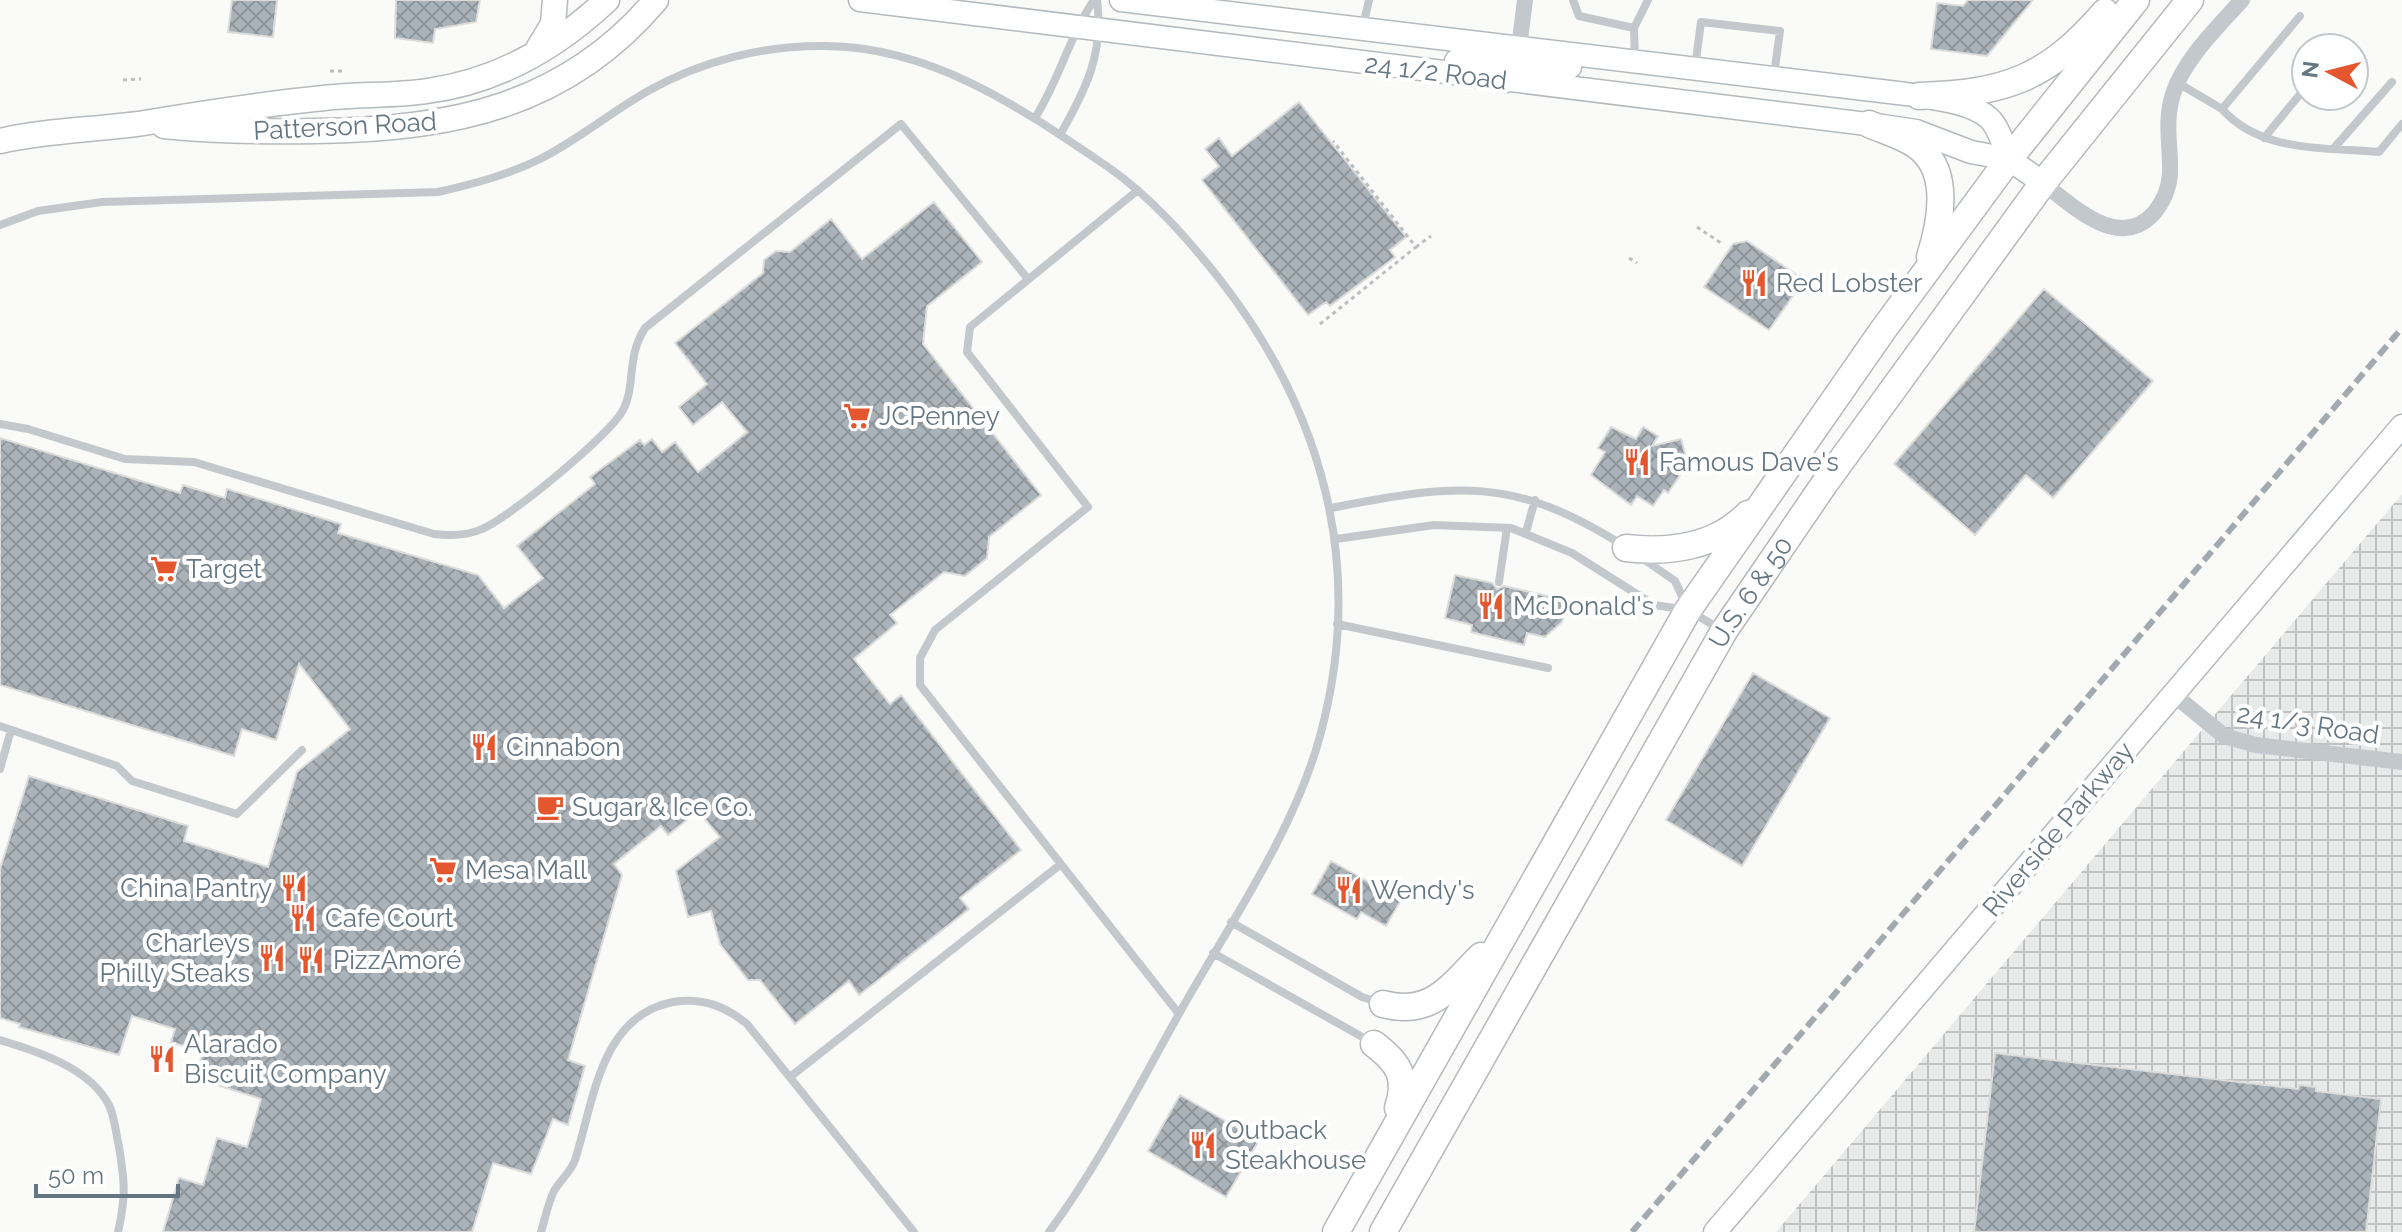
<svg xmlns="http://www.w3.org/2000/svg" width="2402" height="1232" font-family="Raleway,sans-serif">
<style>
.industrial{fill:url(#industrial-grid)}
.building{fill:url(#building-cross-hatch);stroke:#dcdcda;stroke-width:2}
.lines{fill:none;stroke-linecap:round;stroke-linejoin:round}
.secondary-casing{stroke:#b3babf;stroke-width:25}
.primary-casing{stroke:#b5babe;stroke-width:27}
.trunk-casing{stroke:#b4b9bd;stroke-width:29}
.path{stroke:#bbbfc2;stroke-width:3;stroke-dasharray:4 4;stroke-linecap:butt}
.service{stroke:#c3c8cc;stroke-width:8}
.minor{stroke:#c3c8cc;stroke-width:16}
.secondary{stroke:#fff;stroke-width:22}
.primary{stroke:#fff;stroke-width:24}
.trunk{stroke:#fff;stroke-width:26}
.rail{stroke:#a2aab0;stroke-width:6;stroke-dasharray:12 6;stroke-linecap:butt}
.labels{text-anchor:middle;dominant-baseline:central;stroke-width:8;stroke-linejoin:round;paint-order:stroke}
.street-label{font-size:26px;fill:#657683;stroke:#fff}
.poi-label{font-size:26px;fill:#657683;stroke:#fff;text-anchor:start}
</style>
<defs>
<pattern id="industrial-grid" width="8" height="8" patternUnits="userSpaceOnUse" patternTransform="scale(2)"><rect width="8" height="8" fill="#e8e9e9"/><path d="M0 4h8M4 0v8" fill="none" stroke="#c0c1c2"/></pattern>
<pattern id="building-cross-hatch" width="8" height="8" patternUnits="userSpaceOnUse" patternTransform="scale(2)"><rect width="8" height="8" fill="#aab3b9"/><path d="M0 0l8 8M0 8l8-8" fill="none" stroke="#8e969c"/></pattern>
</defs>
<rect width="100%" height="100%" fill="#fafaf8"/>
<path class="industrial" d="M 2402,494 L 2402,1232 L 1776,1232 Z"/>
<path class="building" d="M 232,0 L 277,0 L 273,37 L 228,32 Z
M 396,0 L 480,0 L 476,22 L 435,29 L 433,43 L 395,38 Z
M 1968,0 L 2033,0 L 1987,56 L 1931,49 L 1937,3 L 1963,6 Z
M 1299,102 L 1406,237 L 1390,250 L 1395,257 L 1330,306 L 1326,302 L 1308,315 L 1202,180 L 1219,166 L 1205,149 L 1219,138 L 1232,156 Z
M 934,202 L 982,262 L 927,306 L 923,344 L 1041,495 L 989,537 L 987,558 L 965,576 L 944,572 L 890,615 L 897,623 L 854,659 L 890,704 L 901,695 L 1021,850 L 960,898 L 969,909 L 859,995 L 849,981 L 795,1024 L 760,980 L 748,980 L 720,944 L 711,911 L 688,917 L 676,871 L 720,837 L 698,811 L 668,835 L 661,826 L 614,864 L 622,875 L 568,1060 L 585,1066 L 568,1125 L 553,1119 L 531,1174 L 493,1163 L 472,1232 L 163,1232 L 179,1178 L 203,1185 L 217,1138 L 247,1147 L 261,1099 L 195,1078 L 203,1052 L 171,1042 L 175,1029 L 132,1016 L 119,1055 L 19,1027 L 20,1024 L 0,1018 L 0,869 L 29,776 L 188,826 L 184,841 L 268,867 L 297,772 L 350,729 L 299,664 L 276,740 L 242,729 L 234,756 L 0,685 L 0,438 L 180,493 L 183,485 L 225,498 L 227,489 L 341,524 L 338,533 L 478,575 L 504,608 L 543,578 L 517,546 L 595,484 L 590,477 L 640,440 L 644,445 L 652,439 L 662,452 L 675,442 L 698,472 L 747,432 L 722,402 L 693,425 L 679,407 L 707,384 L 675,343 L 763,273 L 764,260 L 776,251 L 790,252 L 831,219 L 862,259 Z
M 1747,241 L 1804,280 L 1769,330 L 1704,287 L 1733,244 Z
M 2044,289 L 2153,381 L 2053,498 L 2026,475 L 1975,535 L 1894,464 Z
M 1611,427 L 1636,439 L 1643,427 L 1658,436 L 1652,446 L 1681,439 L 1686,457 L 1670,460 L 1682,472 L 1668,493 L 1664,490 L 1653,506 L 1637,496 L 1631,505 L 1591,475 L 1605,452 L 1598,448 Z
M 1455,575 L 1492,583 L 1497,589 L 1504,586 L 1560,599 L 1566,609 L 1562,622 L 1545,637 L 1527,633 L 1524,645 L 1471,632 L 1472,625 L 1445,618 Z
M 1753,673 L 1830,718 L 1742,866 L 1666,820 Z
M 1331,861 L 1401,900 L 1386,926 L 1361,912 L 1357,919 L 1312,894 Z
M 1995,1053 L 2298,1089 L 2299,1085 L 2316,1087 L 2316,1091 L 2381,1099 L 2366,1232 L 1974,1232 Z
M 1180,1095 L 1259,1140 L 1226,1197 L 1148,1151 Z"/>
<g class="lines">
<g class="secondary-casing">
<path id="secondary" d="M 860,0 L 1883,126 L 1916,131 L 1971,152 L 2009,159 L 2043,183
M 1121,0 L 1906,94 C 1931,98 1971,101 1990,119 C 1999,128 2004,147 2009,159
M 1456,61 L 1499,61 L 1519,48
M 1506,81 C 1525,62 1546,66 1570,67
M 1715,1232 L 2402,426"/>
</g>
<g class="primary-casing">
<path id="primary" d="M 538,49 L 553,24 L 555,0
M 164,126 C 215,131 265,132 316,131 C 449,130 566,107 656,0
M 0,141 C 48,130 96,130 144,123 C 204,113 263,104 324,98 C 358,94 393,96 427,91 C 496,82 557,47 607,0"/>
</g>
<g class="trunk-casing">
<g id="trunk">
<path d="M 1919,96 C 2006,93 2047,79 2105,12"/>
<path d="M 1869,124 C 1885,131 1908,137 1921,149 C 1951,175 1940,225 1930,257"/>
<path d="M 1626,548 C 1669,553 1716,547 1748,514"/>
<path d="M 1383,1004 C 1431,1017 1450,987 1481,956"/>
<path d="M 1374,1044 C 1399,1063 1408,1077 1398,1108"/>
<path d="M 1336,1232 L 1688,610 L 1883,330 L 2009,159 L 2136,0"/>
<path id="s1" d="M 1383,1232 L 1724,631 L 1825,483 L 2043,183 L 2190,0"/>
</g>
</g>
<path class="path" d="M 330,71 L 343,71
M 123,80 L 141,79
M 1697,227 L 1721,243
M 1416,247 L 1431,236
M 1629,258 L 1637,263
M 1320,324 L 1416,247 L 1333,141"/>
<path class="service" d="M 1573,0 L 1579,16 L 1634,28
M 1363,26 L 1369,0
M 2337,48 L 2339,46
M 1635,61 L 1634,28 L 1648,0
M 1695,68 L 1701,22 L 1780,31 L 1774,75
M 2178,83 L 2222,109 L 2300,16
M 2222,109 C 2261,153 2324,147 2379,152 L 2402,124
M 1035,118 C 1060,78 1069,37 1094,0
M 1060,135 C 1086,89 1104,54 1097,0
M 2264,138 L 2306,87
M 2334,148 L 2392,82
M 1138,190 L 970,327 L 967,352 L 1088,507 L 935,630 L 920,658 L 920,685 L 1179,1014
M 0,225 L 38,211 L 102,202 L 438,192 C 473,184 508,175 540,159 C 578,140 611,112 648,91 C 701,61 764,45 826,46 C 934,47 1022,109 1108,167 C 1151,197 1186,237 1218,277 C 1324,412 1366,568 1320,736 C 1295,829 1231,922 1184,1005 C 1141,1081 1101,1162 1049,1232
M 0,424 L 28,429 L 125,459 L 194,462 L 434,534 C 451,536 467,536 482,529 C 509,518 610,435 623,410 C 636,386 626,357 645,328 L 901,124 L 1028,279
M 1331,508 C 1456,484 1512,475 1624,546
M 1526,532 L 1535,500
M 1336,539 L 1434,525 L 1511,528 L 1572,553 L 1654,605 L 1688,610 L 1720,629
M 1642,558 L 1675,581 L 1686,605
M 1499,582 L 1507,528
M 1337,624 L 1548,668
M 0,726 L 117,766 L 132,781 L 237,814 L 302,750
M 0,769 L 11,730
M 1231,922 L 1362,997 L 1381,1003
M 1213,953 L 1373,1043
M 0,1040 C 37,1051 90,1068 109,1105 C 115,1118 116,1134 119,1147 C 125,1184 126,1196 118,1232
M 790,1077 L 1061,864
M 541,1232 C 545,1219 548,1203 554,1191 C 560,1180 571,1172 575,1160 C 594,1101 600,1016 673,1002 C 702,997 725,1006 747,1024 L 914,1232"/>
<path class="minor" d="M 1519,48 L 1525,0
M 2043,183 C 2073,206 2119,252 2154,213 C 2163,202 2169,188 2170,174 C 2171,146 2164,122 2173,94 C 2184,59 2218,27 2242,0
M 2173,694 L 2224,736 L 2256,745 L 2402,762"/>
<use href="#secondary" class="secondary"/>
<use href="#primary" class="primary"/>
<use href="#trunk" class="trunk"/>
<path class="rail" d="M 1632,1232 L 2402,328"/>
</g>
<defs>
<g id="restaurant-bare" transform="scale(2.16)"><path d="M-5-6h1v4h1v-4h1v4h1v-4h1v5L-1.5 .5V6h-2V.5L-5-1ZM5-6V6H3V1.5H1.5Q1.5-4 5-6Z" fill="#e4572e" stroke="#fff" stroke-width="2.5" paint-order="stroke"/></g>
<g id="supermarket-bare" transform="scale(2.16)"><path d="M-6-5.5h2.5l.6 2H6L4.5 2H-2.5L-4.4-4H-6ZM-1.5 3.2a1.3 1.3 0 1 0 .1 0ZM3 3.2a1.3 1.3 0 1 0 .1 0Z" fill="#e4572e" stroke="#fff" stroke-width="2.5" paint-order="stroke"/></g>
<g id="cafe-bare" transform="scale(2.16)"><path d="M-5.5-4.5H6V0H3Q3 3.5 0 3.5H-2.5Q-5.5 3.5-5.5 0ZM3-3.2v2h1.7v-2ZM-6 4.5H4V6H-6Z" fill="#e4572e" stroke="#fff" stroke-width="2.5" paint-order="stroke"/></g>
</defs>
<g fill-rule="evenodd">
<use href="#restaurant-bare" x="1754" y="283"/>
<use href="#supermarket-bare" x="857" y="416"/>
<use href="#restaurant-bare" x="1637" y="462"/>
<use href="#supermarket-bare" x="164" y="569"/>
<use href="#restaurant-bare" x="1491" y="606"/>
<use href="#restaurant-bare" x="484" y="747"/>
<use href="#cafe-bare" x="550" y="807"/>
<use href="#supermarket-bare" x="443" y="870"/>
<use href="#restaurant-bare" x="294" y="888"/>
<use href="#restaurant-bare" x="1349" y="890"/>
<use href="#restaurant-bare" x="303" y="918"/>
<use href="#restaurant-bare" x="272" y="958"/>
<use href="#restaurant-bare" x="311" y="960"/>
<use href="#restaurant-bare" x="162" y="1059"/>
<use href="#restaurant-bare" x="1203" y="1145"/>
</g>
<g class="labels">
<g class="street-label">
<text transform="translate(1436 72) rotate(7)">24 1/2 Road</text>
<text transform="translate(345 126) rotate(-3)">Patterson Road</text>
<text stroke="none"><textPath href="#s1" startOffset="738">U.S. 6 &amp; 50</textPath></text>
<text transform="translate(2308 724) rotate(9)">24 1/3 Road</text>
<text transform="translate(2058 829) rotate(-50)">Riverside Parkway</text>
</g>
<g class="poi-label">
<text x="1776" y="283">Red Lobster</text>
<text x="879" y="416">JCPenney</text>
<text x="1659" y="462">Famous Dave's</text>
<text x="186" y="569">Target</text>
<text x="1513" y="606">McDonald's</text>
<text x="506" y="747">Cinnabon</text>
<text x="572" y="807">Sugar &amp; Ice Co.</text>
<text x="465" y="870">Mesa Mall</text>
<text x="272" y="888" text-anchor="end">China Pantry</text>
<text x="1371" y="890">Wendy's</text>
<text x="325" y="918">Cafe Court</text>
<text x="250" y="943" text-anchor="end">Charleys<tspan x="250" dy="30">Philly Steaks</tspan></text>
<text x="333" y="960">PizzAmoré</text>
<text x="184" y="1044">Alarado<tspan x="184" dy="30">Biscuit Company</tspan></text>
<text x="1225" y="1130">Outback<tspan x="1225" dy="30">Steakhouse</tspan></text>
</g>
</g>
<g transform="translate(2330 72) rotate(277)"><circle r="38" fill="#ffffff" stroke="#c1c8cd" stroke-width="2"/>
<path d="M0-6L14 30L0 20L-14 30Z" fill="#e4572e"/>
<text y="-12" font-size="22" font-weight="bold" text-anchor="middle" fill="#657683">N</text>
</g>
<path d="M36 1184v12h142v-12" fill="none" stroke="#657683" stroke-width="4"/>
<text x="48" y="1184" font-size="24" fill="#657683" stroke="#ffffff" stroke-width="6" paint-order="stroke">50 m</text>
</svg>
